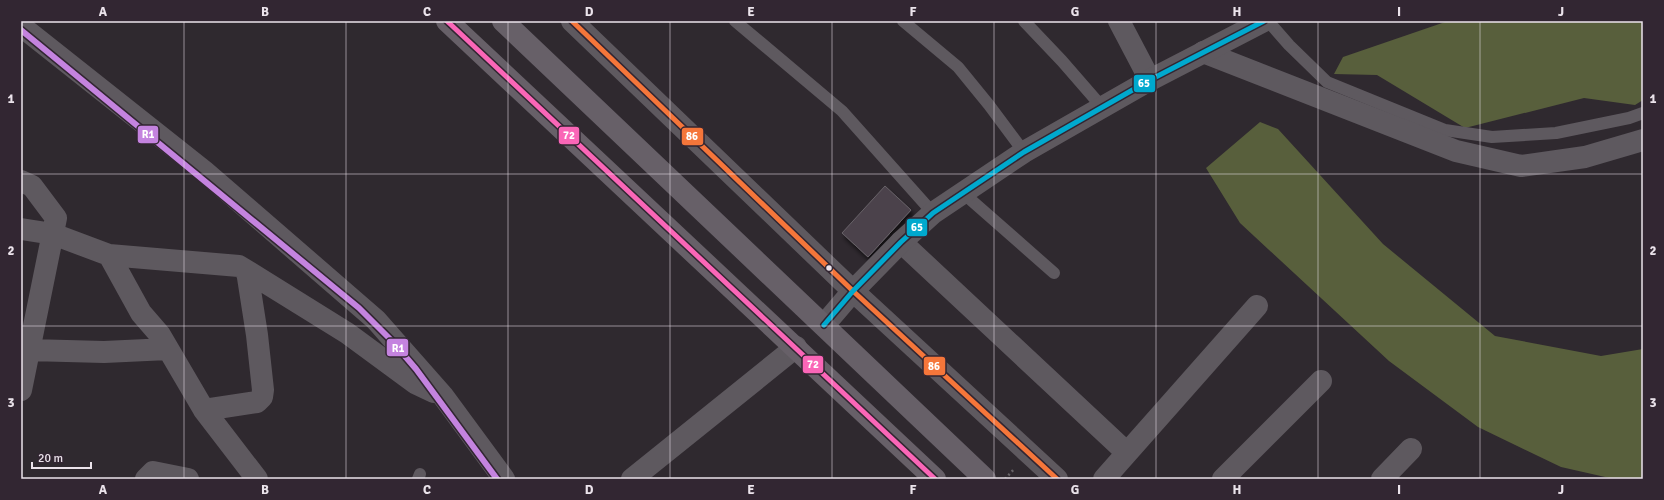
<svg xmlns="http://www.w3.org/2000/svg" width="1664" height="500" font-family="Signika,sans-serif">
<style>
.water{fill:#585f3c}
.building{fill:#4b434c;stroke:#686268;filter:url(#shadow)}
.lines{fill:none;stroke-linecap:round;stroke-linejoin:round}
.path{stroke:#686468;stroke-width:2.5;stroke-dasharray:2 3;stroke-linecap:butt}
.service{stroke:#5e595f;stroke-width:12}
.minor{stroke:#5e595f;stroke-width:22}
.tertiary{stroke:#5e595f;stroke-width:22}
.trunk{stroke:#676068;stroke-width:22}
.bus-1-casing{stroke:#322632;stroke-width:8}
.bus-2-casing{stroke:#322632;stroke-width:8}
.bus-3-casing{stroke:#322632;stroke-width:8}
.bus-1{stroke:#fa66b7;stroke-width:5}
.bus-2{stroke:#f5763a;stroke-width:5}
.bus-3{stroke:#00a9ce;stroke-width:5}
.rail-1-casing{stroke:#322632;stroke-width:9}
.rail-1{stroke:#c483df;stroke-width:6}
.grid{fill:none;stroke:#ebe3eb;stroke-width:1;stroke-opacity:0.55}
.bus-dot{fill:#ebe3eb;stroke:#322632;stroke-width:1.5}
.line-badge{stroke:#322632;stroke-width:1.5}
.badge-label{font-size:11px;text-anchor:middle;font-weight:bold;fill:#fff}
.neatline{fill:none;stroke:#ebe3eb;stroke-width:1.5}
.grid-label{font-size:13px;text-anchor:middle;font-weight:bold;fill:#ebe3eb}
</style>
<defs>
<filter id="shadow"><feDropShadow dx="2.5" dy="4.5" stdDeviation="2" flood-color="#0009"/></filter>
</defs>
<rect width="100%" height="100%" fill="#2f292f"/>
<path class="water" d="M 1448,21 L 1643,21 L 1643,100 L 1635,105 L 1584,98 L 1465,128 L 1377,75 L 1334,74 L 1343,57 Z
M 1260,122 L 1278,129 L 1383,244 L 1495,336 L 1601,356 L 1643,349 L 1643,479 L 1614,479 L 1561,467 L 1478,427 L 1389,361 L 1240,223 L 1206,168 Z"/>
<path class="building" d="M 885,186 L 911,210 L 868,257 L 842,233 Z"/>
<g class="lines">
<path class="path" d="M 1005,479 L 1015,468"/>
<path class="service" d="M 735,21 L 842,111 L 933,213
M 903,21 L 958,67 L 989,105 L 1024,152
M 1024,21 L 1062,61 L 1102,107
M 1268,21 L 1289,45 L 1327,82 L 1445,130 L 1492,137 L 1556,133 L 1629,118 L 1643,113
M 963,193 L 1054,273
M 418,479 L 420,474"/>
<path class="minor" d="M 572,21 L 853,291 L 1057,479
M 1119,21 L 1150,80
M 21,26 L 204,171 L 376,320 L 443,396 L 504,479
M 1203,52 L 1456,151 L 1521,166 L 1585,157 L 1643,140
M 21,181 L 32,186 L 56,218 L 21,390
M 21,229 L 53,234 L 109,255 L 141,313 L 160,335 L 204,410 L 257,479
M 901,242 L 1126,452
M 109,255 L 239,266 L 347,333 L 415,383 L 434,392
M 29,350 L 104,352 L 168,349
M 204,410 L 257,402 L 262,397 L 263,390 L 257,335 L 247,271
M 146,479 L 153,472 L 188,479
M 632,479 L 796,347
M 1104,479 L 1257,306
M 1223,479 L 1321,381
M 1382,479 L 1411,449"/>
<path class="tertiary" d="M 824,325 L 853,291 L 901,242 L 933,213 L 1024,152 L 1150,80 L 1264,21"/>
<path class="trunk" d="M 447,21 L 935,479
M 503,21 L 985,479"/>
<g class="bus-1-casing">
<path id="bus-1" d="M 447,21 L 935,479"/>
</g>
<g class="bus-2-casing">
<path id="bus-2" d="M 572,21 L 853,291 L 1057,479"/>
</g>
<g class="bus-3-casing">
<path id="bus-3" d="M 824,325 L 853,291 L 901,242 L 933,213 L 1024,152 L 1150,80 L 1264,21"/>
</g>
<use href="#bus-1" class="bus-1"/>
<use href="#bus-2" class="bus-2"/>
<use href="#bus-3" class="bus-3"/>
<g class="rail-1-casing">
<path id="rail-1" d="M 21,30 L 359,308 L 392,341 L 416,369 L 497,479"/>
</g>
<use href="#rail-1" class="rail-1"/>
</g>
<path class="grid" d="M 184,21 L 184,479M 346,21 L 346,479M 508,21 L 508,479M 670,21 L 670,479M 832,21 L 832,479M 994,21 L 994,479M 1156,21 L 1156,479M 1318,21 L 1318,479M 1480,21 L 1480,479M 21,174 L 1643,174M 21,326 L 1643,326"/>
<circle class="bus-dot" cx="829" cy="268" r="3.5"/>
<g class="line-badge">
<rect x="1133" y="74" width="23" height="19" rx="4" fill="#00a9ce"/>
<rect x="137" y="125" width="22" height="19" rx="4" fill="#c483df"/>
<rect x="558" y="126" width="22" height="19" rx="4" fill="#fa66b7"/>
<rect x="681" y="127" width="23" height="19" rx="4" fill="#f5763a"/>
<rect x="906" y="218" width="22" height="19" rx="4" fill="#00a9ce"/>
<rect x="386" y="338" width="23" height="19" rx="4" fill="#c483df"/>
<rect x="802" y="355" width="22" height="19" rx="4" fill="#fa66b7"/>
<rect x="923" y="356" width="23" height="20" rx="4" fill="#f5763a"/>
</g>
<g class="badge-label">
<text x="1144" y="87">65</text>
<text x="148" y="138">R1</text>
<text x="569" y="139">72</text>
<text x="692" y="140">86</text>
<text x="917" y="231">65</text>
<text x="398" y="352">R1</text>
<text x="813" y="368">72</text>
<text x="934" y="370">86</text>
</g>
<rect width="1664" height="500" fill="none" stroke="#322632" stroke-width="44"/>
<path d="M32 462v6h59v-6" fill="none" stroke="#ebe3eb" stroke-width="2"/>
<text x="38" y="462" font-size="12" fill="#ebe3eb" stroke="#322632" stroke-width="3" paint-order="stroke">20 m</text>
<rect x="22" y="22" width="1620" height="456" class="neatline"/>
<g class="grid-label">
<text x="103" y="16">A</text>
<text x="265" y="16">B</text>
<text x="427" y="16">C</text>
<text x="589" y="16">D</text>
<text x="751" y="16">E</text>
<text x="913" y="16">F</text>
<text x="1075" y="16">G</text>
<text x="1237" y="16">H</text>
<text x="1399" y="16">I</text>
<text x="1561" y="16">J</text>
<text x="11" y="103">1</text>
<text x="1653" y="103">1</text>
<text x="11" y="255">2</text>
<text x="1653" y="255">2</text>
<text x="11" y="407">3</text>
<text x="1653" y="407">3</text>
<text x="103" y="494">A</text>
<text x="265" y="494">B</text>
<text x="427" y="494">C</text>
<text x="589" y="494">D</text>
<text x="751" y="494">E</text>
<text x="913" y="494">F</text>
<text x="1075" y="494">G</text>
<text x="1237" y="494">H</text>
<text x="1399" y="494">I</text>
<text x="1561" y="494">J</text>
</g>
</svg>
